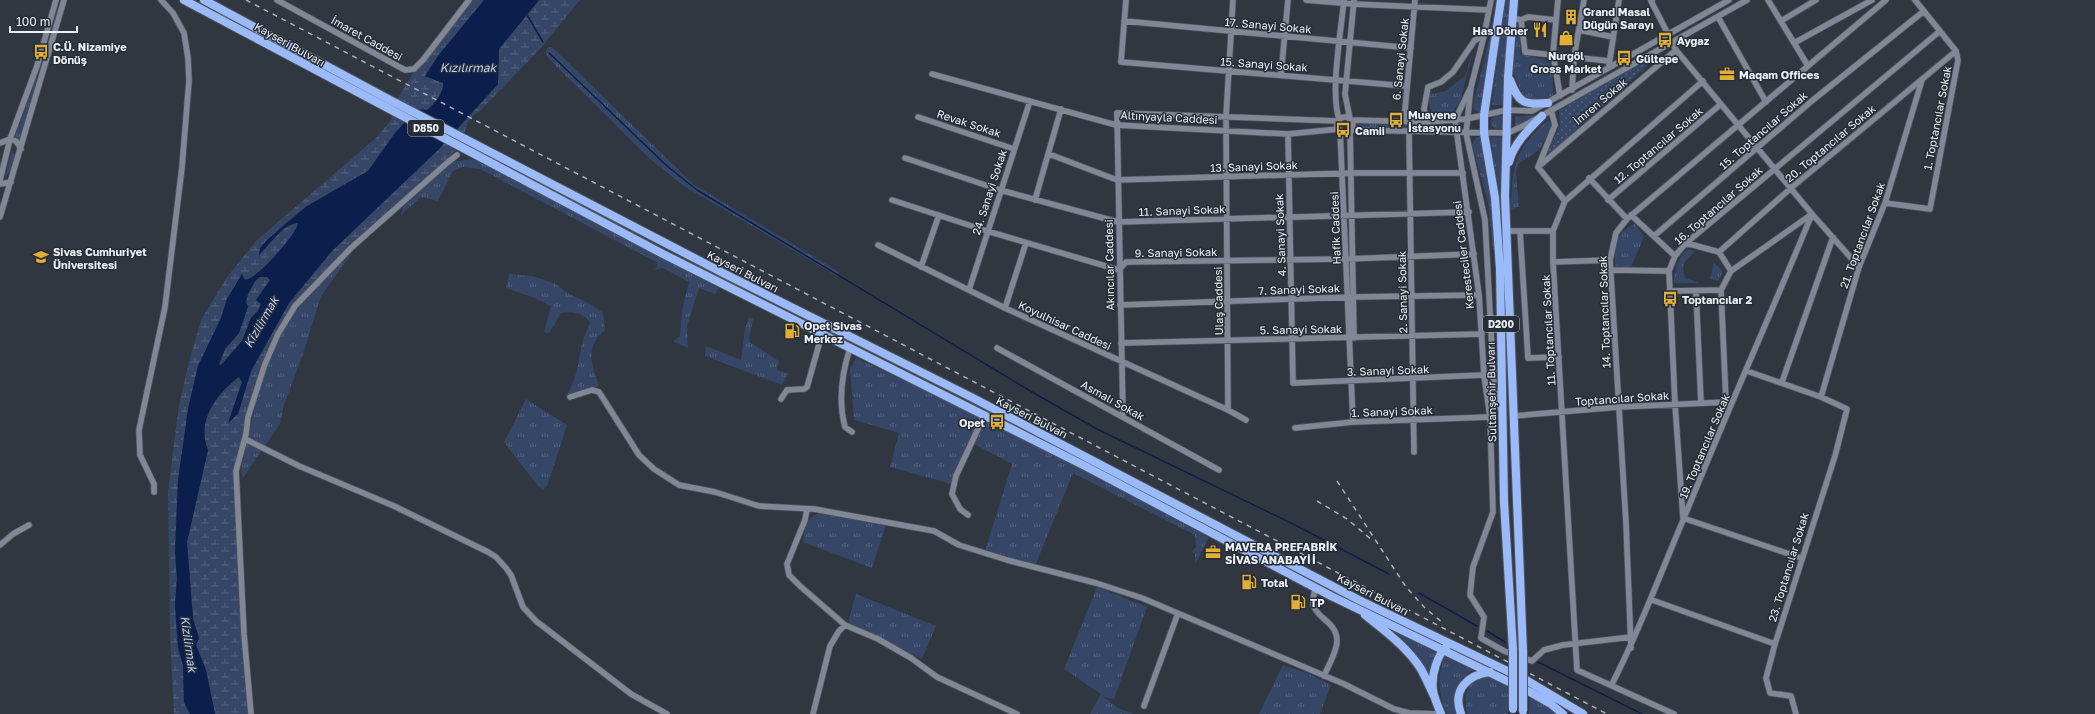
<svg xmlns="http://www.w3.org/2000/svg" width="2095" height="714" font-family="'Golos Text',sans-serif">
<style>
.grass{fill:url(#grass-tufts)}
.wetland{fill:url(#wetland-marsh)}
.park{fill:url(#park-dots)}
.water{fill:#0c1f4c;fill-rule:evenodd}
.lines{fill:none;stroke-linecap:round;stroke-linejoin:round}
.stream{stroke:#0c1f4c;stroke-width:1.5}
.minor-casing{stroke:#50555e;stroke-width:7}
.highway-casing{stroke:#50555e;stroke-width:10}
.minor{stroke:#818794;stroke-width:5.5}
.highway{stroke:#9abafa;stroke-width:8}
.rail{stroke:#abafb7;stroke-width:1.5;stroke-dasharray:5 5;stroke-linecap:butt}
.highway-bridge-casing{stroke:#50555e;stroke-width:10;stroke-linecap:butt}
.highway-bridge{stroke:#9abafa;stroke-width:8}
.labels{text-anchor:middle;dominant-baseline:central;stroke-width:3;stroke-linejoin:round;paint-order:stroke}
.shield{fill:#272d37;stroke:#b1b6bd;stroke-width:1}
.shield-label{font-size:10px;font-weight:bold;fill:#ecf0f6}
.poi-label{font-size:11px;font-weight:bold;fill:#ecf0f6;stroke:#272d37;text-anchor:start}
.street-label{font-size:11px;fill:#ecf0f6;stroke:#272d37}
.water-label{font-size:12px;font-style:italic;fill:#b5ccfb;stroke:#272d37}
</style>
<defs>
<pattern id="grass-tufts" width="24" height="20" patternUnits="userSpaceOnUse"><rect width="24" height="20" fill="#364667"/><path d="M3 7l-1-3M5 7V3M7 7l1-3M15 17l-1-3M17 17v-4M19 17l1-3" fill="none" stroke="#53617d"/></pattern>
<pattern id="wetland-marsh" width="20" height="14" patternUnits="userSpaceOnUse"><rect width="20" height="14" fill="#364667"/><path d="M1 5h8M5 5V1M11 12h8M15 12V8" fill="none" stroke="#53617d"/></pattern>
<pattern id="park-dots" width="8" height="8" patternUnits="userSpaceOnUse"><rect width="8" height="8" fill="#364667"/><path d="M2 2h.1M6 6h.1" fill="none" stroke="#53617d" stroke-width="1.8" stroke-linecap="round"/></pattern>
</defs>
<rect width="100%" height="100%" fill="#313741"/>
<path class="grass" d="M 1496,0 L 1498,0 L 1482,111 L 1478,112 L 1474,109 L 1473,106 L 1489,40 Z
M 1504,0 L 1509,0 L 1506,105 L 1492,105 Z
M 1516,25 L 1520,30 L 1520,54 L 1552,61 L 1553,95 L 1549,97 L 1527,99 C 1508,76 1513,54 1514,27 Z
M 548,47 L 552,47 L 693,184 L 839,272 L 837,276 L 684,186 L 650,159 L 550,60 C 546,55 545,52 548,47 Z
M 1474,48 L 1460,102 L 1455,108 L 1453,116 L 1432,115 L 1428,99 L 1431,94 L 1446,91 L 1465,76 Z
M 36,78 L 37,78 L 21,142 L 15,137 Z
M 1545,111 L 1515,128 L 1515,116 L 1531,116 Z
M1491 122a7 7 0 1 1 14 0a7 7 0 1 1-14 0Z
M 1357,120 L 1418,124 L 1417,128 L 1358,129 Z
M 1548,120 L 1552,125 L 1549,135 L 1547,136 L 1539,150 L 1518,164 L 1516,171 L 1519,207 L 1511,209 C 1512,167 1514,149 1548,120 Z
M 1477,137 L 1482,137 L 1490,187 L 1496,250 L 1493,250 L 1488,203 L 1472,144 Z
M 1491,137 L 1506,138 L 1506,281 L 1504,282 L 1502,241 Z
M 12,150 L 15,158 L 12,168 L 5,178 Z
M 471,159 L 481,162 L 719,288 L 715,294 L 699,288 L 687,326 L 688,348 L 673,341 L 680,336 L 682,310 L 689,282 L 663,268 L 655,270 L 658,263 L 480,169 L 463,167 L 453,171 L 438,201 L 421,197 L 401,215 L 403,207 L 451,162 Z
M 1635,224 L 1644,237 L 1631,267 L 1616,268 C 1612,251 1617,230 1635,224 Z
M 1687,249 L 1695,251 C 1688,261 1680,259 1685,278 L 1700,283 L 1674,283 C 1675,268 1677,260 1687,249 Z
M 352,253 L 321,296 L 303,354 L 284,405 L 280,424 L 243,478 L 241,470 C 254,411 265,345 306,298 C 320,282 337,268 352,253 Z
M 1714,262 L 1723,272 L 1718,281 L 1710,279 Z
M 509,274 L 532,276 L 556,284 L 567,293 L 592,305 L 603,313 L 605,330 C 585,346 591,365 599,385 C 588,392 579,401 566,396 C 577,378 577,369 581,349 C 582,340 587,331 590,322 C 582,312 572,311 561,313 L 549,333 L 544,332 L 551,306 L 535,298 L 506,288 Z
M 749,317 L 753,319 L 749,339 L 751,343 L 779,361 L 777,370 L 788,374 L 782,385 L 705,356 L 706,346 L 741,360 L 745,329 Z
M 856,358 L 980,417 L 951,484 L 890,467 L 899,433 L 854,420 L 850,369 Z
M 526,399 L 567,425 L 548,484 L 544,489 L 538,486 L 504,442 Z
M 987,420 L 1209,537 L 1195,564 L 1195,554 L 1192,551 L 1196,547 L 1195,535 L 1073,473 L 1035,566 L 985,551 L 1012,464 L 974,444 Z
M 822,513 L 886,525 L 872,568 L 803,542 C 806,527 804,517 822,513 Z
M 1097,587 L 1147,607 L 1114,699 L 1104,697 L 1118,708 L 1134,714 L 1090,714 L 1101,694 L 1064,669 Z
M 856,594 L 936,626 L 922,659 L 848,622 Z
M 1389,626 L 1440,650 L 1430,679 L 1408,645 Z
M 1446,655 L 1477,668 C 1455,679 1458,692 1459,714 L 1447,714 C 1438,693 1436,676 1446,655 Z
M 1283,665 L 1309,674 L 1331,685 L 1320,714 L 1259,714 Z
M 1489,677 L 1509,685 L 1508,714 L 1467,714 C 1464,693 1465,681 1489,677 Z
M 1530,696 L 1558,714 L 1529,714 Z"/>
<path class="wetland" d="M 473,0 L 484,0 L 438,56 L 425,76 L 443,83 C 444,93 434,104 427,110 L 420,109 L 395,133 L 368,171 L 307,206 L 285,223 L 260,248 L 262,252 C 270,243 285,223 298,223 C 298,234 256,280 245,280 L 242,275 L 227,299 L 221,318 L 198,366 L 188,409 L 178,481 L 175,545 L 177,579 L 175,605 L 178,651 L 183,665 L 184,703 L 190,714 L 174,714 L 170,636 L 168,491 L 179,405 L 191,354 L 202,318 L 227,277 L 256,241 L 377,137 L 391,120 L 397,100 L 413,73 Z
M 539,0 L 580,0 L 540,49 L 480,111 C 465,120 468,125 462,140 C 459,147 450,156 445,161 C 405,198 363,232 325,271 C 306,291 289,308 276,332 C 253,375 245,424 234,471 L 248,714 L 215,714 L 206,670 L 196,645 L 199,638 L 193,619 L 187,542 L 208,450 C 196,421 217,394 239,377 L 242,382 L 239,396 L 233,406 L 238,414 L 251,371 L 289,303 L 332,251 L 438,150 L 498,84 L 499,49 Z
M 260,277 L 268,277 L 270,280 L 262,291 L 260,308 L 251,318 L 242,341 L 221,365 L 219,364 L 225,349 L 239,333 L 248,294 L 255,281 Z"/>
<path class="park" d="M 1664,50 L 1563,142 L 1546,155 L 1560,125 L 1559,110 Z"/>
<path class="water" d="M 484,0 L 539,0 L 499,49 L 498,84 L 438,150 L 332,251 L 289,303 L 251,371 L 238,414 L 228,423 L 242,382 L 239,377 C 216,394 196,421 208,450 L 187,542 L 193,619 L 199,638 L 196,645 L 206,670 L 215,714 L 190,714 L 184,702 L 183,665 L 178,647 L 175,605 L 177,579 L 175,553 L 178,481 L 188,409 L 198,366 L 221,318 L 227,299 L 242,274 L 245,280 C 256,280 298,233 298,223 C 283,223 269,246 259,255 L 260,248 L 267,240 L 307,206 L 368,171 L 395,133 L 417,109 L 427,110 C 434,104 444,93 443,83 L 425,76 L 438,56 ZM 260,277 L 267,277 L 270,280 L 256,300 L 261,304 L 258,311 L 251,318 L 242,341 L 221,365 L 219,364 L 225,349 L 239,333 L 248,307 L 246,301 L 248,294 L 255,281 Z"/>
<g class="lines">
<path class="stream" d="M 527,15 L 543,42
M 549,53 L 667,166 L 697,190 L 1032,392 L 1097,429 L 1291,523 L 1389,574
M 1419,593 L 1477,626
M 1487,631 L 1505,642
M 1538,662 L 1642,714"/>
<g class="minor-casing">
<path id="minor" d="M 277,0 L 405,70 L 414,69 L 423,60 L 469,0
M 1126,0 L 1121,62 L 1406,86
M 1306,0 L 1353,4 L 1489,10
M 1491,0 L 1484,36 L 1471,87 L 1466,133 L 1485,220 L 1494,387 L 1500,408
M 1558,0 L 1553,53 L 1560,96
M 1652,0 L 1651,1 L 1668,34
M 1768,0 L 1808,66
M 1718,17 L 1766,102
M 1512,18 L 1521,20 L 1525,52 L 1609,61
M 1521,20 L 1528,17 L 1556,20
M 1124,21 L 1411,48
M 1781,21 L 1816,0
M 1579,30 L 1613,37
M 1672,43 L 1676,50 L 1812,214 L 1859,267
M 1794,43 L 1872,0
M 1609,65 L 1619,0
M 932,74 L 1116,125 L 1288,134 L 1339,129
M 1281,75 L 1288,0
M 1471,87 L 1455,120 L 1479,295 L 1484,375 L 1490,417 L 1493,512 L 1473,567 L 1470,595 L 1484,617 L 1481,638 L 1504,651 L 1532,661 L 1544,650 L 1563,645 L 1631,637
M 1572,90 L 1574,57 L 1584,0
M 1551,110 L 1555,125 L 1538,167 L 1565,201
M 918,117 L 1014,149
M1337 125a8 8 0 1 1 16 0a8 8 0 1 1-16 0Z
M 1339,119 C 1330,91 1341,32 1344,0
M 1350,119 L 1345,94 L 1354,0
M 1350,120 L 1427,122 L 1466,119 L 1507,110 L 1532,111 L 1729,0
M 1404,121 L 1415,0
M 1427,122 L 1424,109 L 1428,87 L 1441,82 L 1453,72 L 1475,40 L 1484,36
M 1340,130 L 1353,422
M 1350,130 L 1508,133 L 1525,125 L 1747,0
M 1350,130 L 1354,338
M 1409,132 L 1414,452
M 1288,134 L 1293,383 L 1484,375
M 0,143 L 10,139 L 16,141 L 21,149
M 1049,154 L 1117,180 L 1351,173 L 1463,173
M 905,158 L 1000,190 L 1118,222 L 1469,212
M 1538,167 L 1676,50
M 1589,178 L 1627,219
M 0,180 L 10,139 L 37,66 L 56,0
M 0,184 L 11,182
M 892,200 L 987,231 L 1119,270 L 1126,262 L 1346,259 L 1474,254
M 1035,200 L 1061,109
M 1608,200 L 1721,104
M 1885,203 L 1930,209 L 1958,60 L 1956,51 L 1915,0
M 1631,215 L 1675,256
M 0,217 L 64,0
M 1506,231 L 1553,231
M 1520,231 L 1528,358 L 1559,357
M 1654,236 L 1813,100 L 1924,11
M 1686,243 L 1719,252 L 1731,271
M 878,245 L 1005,308 L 1228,410 L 1246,420
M 1719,252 L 1791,188 L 1956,51
M 1553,262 L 1610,260
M 921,267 L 939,215
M 1610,270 L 1669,271
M 969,290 L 1030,101
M 1669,291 L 1721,290
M 1696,292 L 1701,403
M 1120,305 L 1354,297 L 1479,295
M 1005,308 L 1026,243
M 1121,343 L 1482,334
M 850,348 C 842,373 838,401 845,427 L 852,432
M 997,348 L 1219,470
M 1747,371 L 1821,397 L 1847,409 L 1835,456 L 1775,644 L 1766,678 L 1770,693 L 1791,696 L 1796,714
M 1782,382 L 1833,237
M 570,397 L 592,390 L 599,392 L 639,455 L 654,469 L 679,485 L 715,492 L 759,506 L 814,509 L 934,531 L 959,545 L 1007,560 L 1096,583 L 1142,598 L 1344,684 L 1394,709 L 1409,713 L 1437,714
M 1821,397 L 1859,267 L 1885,203 L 1922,80
M 781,399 L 787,390 L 804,389 L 807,387 L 822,334
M 1726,402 L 1721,290 L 1731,271 L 1812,214
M 1228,410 L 1226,117 L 1233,0
M 1123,416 L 1117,113 L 1338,121
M 1513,416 L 1619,407 L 1728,402
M 1295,428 L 1353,422 L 1490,417
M 245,439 L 299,466 L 394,506 L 488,552 L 496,557 L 506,568 L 511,575 L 523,607 L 536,621 L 631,694 L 667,714
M 154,492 L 154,484 L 140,455 L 139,430 L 165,307 L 182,167 L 189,81 L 188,58 L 184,33 L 173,13 L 161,0
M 807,509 L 805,520 L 787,564 L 789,575 L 800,586 L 845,625 L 878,639 L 911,658 L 937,677 L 1017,714
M 968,515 L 960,509 L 952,494 L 956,476 L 984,416
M 0,545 L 13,534 L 29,525
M 1801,558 L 1683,518 L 1675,404 L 1669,271 L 1675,256 L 1686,243 L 1940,31
M 1316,588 C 1303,619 1337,616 1337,641 C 1337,652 1328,666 1324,676
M 1652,600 L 1775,644
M 1631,648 L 1626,523 L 1610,260 L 1616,233 L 1627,219 L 1886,0
M 1612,684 C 1640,630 1660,574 1684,518 C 1725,416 1770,316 1812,214
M 1144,706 L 1178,613
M 251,714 L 244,634 L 236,471 L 246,434 L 248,417 L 265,364 L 278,334 L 295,306 L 351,248 L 448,162 L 457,155
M 813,714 L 830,646 L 839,631 L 845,625
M 1674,714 L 1577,670 L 1553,262 L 1553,231 L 1565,201 L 1703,81"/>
</g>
<g class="highway-casing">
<path id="highway" d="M 184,0 L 663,254 L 1085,466 L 1331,596 L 1530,692 L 1551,704 L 1563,714
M 204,0 L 390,100 L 725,274 L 971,397 L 1359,600 L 1526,680 L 1583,714
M 1501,0 L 1484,115 L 1484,133 L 1495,198 L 1500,269 L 1504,502 L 1513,650
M 1514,0 L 1508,77 L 1505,196 L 1523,652
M 1510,80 C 1519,103 1523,105 1548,103
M 1509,162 C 1514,143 1529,129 1542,116
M 1365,615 C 1385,631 1407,647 1421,669 C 1426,678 1430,688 1435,698
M 1441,714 C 1438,706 1434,698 1433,690 C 1431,676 1437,654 1448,645
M 1461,714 C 1452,690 1467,675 1490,672"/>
</g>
<use href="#minor" class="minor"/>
<use href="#highway" class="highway"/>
<path class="rail" d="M 246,0 L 1607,714
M 1337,481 L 1406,587 L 1425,608 L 1443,623
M 1317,501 L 1347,519 L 1372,540"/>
<g class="highway-bridge-casing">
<path id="highway-bridge" d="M 1513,709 L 1513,650
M 1523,711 L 1523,652"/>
</g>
<use href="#highway-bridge" class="highway-bridge"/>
</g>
<defs>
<g id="building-bare" transform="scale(1.2)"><path d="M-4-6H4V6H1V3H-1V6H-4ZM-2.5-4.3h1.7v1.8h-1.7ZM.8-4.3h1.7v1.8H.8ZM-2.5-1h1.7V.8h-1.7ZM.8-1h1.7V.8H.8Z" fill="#e3ae34" stroke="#272d37" stroke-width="2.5" paint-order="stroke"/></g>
<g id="restaurant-bare" transform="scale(1.2)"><path d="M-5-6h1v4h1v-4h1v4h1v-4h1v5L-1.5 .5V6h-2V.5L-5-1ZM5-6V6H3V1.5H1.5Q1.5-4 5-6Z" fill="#e3ae34" stroke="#272d37" stroke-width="2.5" paint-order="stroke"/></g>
<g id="shop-bare" transform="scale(1.2)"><path d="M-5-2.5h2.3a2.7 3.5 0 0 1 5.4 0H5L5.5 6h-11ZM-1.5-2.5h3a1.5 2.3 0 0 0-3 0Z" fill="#e3ae34" stroke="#272d37" stroke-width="2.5" paint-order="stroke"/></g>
<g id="bus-bare" transform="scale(1.2)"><path d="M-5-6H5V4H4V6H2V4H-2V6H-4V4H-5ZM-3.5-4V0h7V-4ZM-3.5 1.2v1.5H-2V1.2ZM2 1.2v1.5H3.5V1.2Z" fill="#e3ae34" stroke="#272d37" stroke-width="2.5" paint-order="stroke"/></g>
<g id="office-bare" transform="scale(1.2)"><path d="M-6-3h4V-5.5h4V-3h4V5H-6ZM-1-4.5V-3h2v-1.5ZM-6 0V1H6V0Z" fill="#e3ae34" stroke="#272d37" stroke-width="2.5" paint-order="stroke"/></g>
<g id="university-bare" transform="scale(1.2)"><path d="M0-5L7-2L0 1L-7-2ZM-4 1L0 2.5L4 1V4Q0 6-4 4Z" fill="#e3ae34" stroke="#272d37" stroke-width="2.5" paint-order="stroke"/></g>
<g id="fuel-bare" transform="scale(1.2)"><path d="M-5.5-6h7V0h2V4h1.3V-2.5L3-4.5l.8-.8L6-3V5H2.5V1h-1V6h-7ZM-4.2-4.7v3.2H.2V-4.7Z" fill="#e3ae34" stroke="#272d37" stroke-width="2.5" paint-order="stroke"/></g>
</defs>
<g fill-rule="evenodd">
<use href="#building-bare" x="1571" y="17"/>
<use href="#restaurant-bare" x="1540" y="30"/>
<use href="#shop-bare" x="1566" y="38"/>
<use href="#bus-bare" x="1665" y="40"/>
<use href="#bus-bare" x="41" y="52"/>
<use href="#bus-bare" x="1624" y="58"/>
<use href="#office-bare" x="1727" y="74"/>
<use href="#bus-bare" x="1396" y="120"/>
<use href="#bus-bare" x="1343" y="130"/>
<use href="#university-bare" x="41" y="257"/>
<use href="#bus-bare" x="1670" y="299"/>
<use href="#fuel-bare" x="792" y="331"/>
<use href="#bus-bare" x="997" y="422"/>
<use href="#office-bare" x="1213" y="552"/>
<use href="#fuel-bare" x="1249" y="582"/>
<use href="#fuel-bare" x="1298" y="602"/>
</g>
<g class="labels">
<g class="shield">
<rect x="408" y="120" width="36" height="16" rx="3"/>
<rect x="1483" y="316" width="36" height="16" rx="3"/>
</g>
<g class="shield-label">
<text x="426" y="128">D850</text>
<text x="1501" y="324">D200</text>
</g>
<g class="poi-label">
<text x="1583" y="11">Grand Masal<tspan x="1583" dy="13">Düğün Sarayı</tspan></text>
<text x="1528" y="30" text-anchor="end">Has Döner</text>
<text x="1677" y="40">Aygaz</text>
<text x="53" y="46">C.Ü. Nizamiye<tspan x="53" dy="13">Dönüş</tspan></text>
<text x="1566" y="55" text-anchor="middle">Nurgöl<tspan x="1566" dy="13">Gross Market</tspan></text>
<text x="1636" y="58">Gültepe</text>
<text x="1739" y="74">Maqam Offices</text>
<text x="1408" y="114">Muayene<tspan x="1408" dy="13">İstasyonu</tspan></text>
<text x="1355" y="130">Camii</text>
<text x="53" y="251">Sivas Cumhuriyet<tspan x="53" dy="13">Üniversitesi</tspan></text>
<text x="1682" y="299">Toptancılar 2</text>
<text x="804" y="325">Opet Sivas<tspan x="804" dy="13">Merkez</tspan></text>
<text x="985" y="422" text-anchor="end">Opet</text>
<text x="1225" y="546">MAVERA PREFABRİK<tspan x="1225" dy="13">SİVAS ANABAYİİ</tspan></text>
<text x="1261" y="582">Total</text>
<text x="1310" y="602">TP</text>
</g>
<g class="street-label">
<text transform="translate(1268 25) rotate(5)">17. Sanayi Sokak</text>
<text transform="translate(367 38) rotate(29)">İmaret Caddesi</text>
<text transform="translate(290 44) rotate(29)">Kayseri Bulvarı</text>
<text transform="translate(1400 59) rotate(-84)">6. Sanayi Sokak</text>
<text transform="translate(1264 64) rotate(4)">15. Sanayi Sokak</text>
<text transform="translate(1600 101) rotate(-40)">İmren Sokak</text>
<text transform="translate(1169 117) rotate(3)">Altınyayla Caddesi</text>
<text transform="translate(1937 118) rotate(-79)">1. Toptancılar Sokak</text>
<text transform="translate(969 123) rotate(18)">Revak Sokak</text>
<text transform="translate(1763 130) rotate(-41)">15. Toptancılar Sokak</text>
<text transform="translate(1830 143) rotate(-40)">20. Toptancılar Sokak</text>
<text transform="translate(1658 145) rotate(-40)">12. Toptancılar Sokak</text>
<text transform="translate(1254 166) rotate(-2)">13. Sanayi Sokak</text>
<text transform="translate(989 192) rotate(-72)">24. Sanayi Sokak</text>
<text transform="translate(1718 205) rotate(-41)">16. Toptancılar Sokak</text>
<text transform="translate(1182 210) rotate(-2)">11. Sanayi Sokak</text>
<text transform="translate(1335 228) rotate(-92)">Hafik Caddesi</text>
<text transform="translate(1280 235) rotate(-92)">4. Sanayi Sokak</text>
<text transform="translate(1862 235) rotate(-70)">21. Toptancılar Sokak</text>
<text transform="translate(1176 252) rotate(-1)">9. Sanayi Sokak</text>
<text transform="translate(1463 255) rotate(-97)">Keresteciler Caddesi</text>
<text transform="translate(1109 265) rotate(-91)">Akıncılar Caddesi</text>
<text transform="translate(743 271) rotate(27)">Kayseri Bulvarı</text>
<text transform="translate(1299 289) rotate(-2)">7. Sanayi Sokak</text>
<text transform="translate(1402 292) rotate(-91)">2. Sanayi Sokak</text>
<text transform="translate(1218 301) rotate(-91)">Ulaş Caddesi</text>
<text transform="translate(1604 312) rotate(-92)">14. Toptancılar Sokak</text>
<text transform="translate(1065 325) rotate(25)">Koyulhisar Caddesi</text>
<text transform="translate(1301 329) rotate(-1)">5. Sanayi Sokak</text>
<text transform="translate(1548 330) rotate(-93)">11. Toptancılar Sokak</text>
<text transform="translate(1388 370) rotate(-2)">3. Sanayi Sokak</text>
<text transform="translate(1491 392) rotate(-91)">Sultanşehir Bulvarı</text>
<text transform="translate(1622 398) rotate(-4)">Toptancılar Sokak</text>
<text transform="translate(1113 400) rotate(29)">Asmalı Sokak</text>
<text transform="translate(1392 411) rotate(-2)">1. Sanayi Sokak</text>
<text transform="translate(1032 417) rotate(27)">Kayseri Bulvarı</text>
<text transform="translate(1704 446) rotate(-67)">19. Toptancılar Sokak</text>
<text transform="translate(1788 567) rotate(-73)">23. Toptancılar Sokak</text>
<text transform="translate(1373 594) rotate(27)">Kayseri Bulvarı</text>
</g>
<g class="water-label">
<text x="468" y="67">Kızılırmak</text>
<text transform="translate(261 322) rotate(-60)">Kizilirmak</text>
<text transform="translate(189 644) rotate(82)">Kizilirmak</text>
</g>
</g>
<path d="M10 26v6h67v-6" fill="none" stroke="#ecf0f6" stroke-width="2"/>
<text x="16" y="26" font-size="12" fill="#ecf0f6" stroke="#272d37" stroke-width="3" paint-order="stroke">100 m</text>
</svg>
